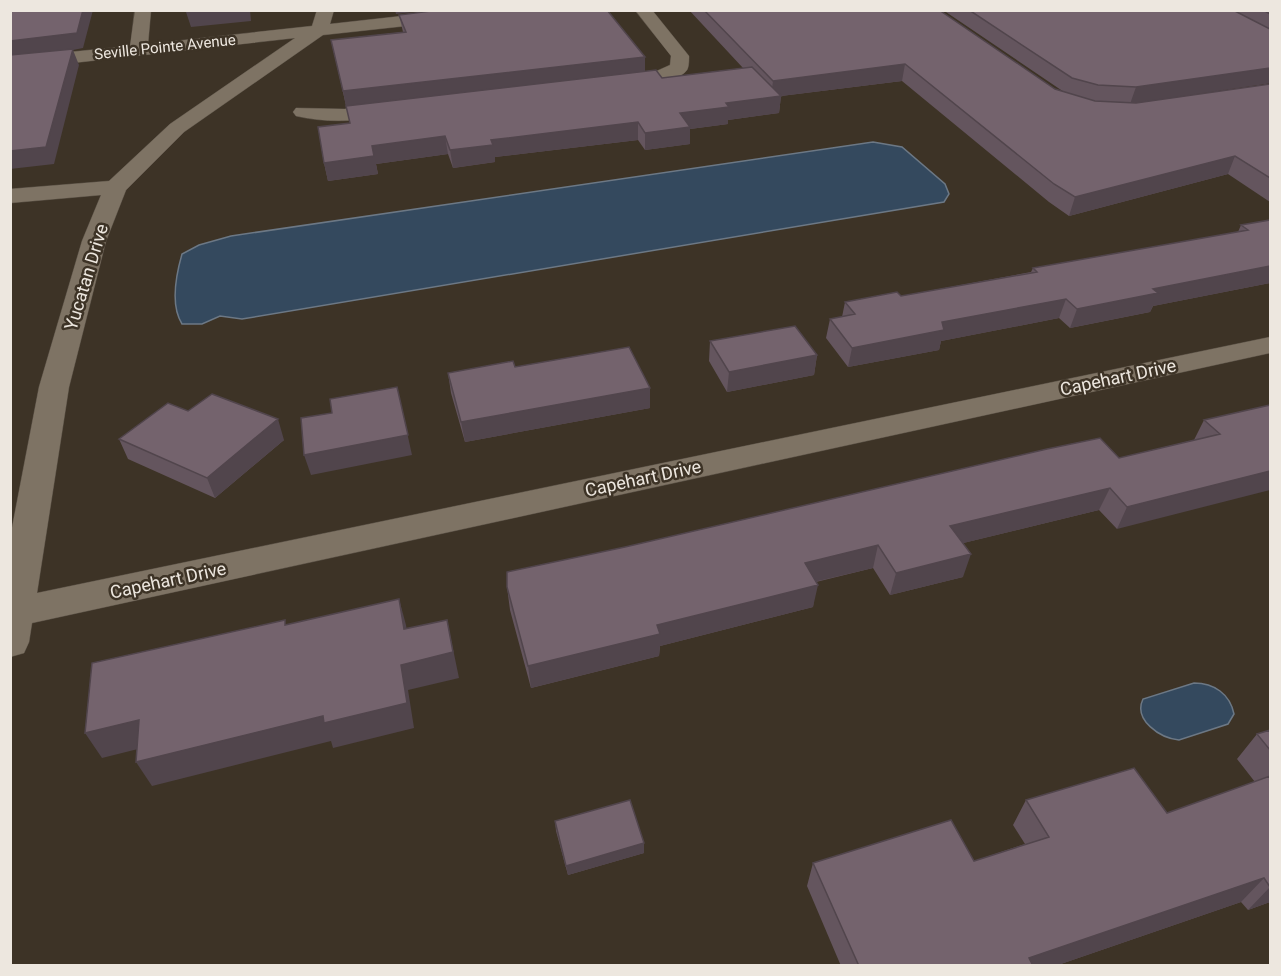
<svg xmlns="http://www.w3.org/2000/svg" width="1281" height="976" font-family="Roboto,sans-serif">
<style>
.water{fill:#34495e;stroke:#6c7885;stroke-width:1.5}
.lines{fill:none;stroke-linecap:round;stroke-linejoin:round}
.street-casing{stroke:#584f44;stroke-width:1}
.street{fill:#7e7364;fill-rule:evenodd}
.wall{fill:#64555e}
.shaded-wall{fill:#51454c}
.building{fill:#74636d;stroke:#51454c;stroke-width:1.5}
.labels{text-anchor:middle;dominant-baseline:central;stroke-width:5;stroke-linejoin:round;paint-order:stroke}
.far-street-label{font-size:15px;fill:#ede7df;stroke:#3d3326}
.street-label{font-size:18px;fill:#ede7df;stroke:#3d3326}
</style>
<rect width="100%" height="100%" fill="#3d3326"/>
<path class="water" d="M 873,142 L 902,147 L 945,184 L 949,194 L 944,202 L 242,319 L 220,316 L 202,324 L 182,324 C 170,305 176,275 182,254 L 199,245 L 231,236 Z
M 1194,683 C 1214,683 1230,694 1234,714 L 1228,724 L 1179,740 C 1160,738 1133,720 1143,699 Z"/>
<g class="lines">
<g class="street-casing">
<path id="street" d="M 135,10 L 151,10 L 148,44 L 312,26 L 317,10 L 334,10 L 330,24 L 456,10 L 515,10 L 507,15 L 323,35 L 184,132 L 126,190 L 106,241 L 69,387 L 37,593 L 1270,337 L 1270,353 L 32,623 L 29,642 L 24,653 L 10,657 L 10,538 L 39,387 L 82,241 L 101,195 L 10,203 L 10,189 L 109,181 L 170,124 L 295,38 L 10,70 L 10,58 L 130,46 Z
M 635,10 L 652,10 L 689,56 C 689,60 689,67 687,70 C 676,85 634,87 617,90 L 610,88 L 607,84 L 610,80 L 650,74 L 670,65 L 671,56 Z
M 393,103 L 400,105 L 403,109 L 400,113 C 368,121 329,124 296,116 L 293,112 L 296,108 L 344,109 Z"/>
</g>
<use href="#street" class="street"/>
</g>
<path class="wall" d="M 689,10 L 939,10 L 1055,89 L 1064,92 L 943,10 L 1270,10 L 1270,84 L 1270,83 L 1133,103 L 1270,84 L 1270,202 L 1228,174 L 1069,216 L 1049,202 L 902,81 L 781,96 L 779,113 L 728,120 L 728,124 L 690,129 L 690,144 L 645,150 L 638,140 L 495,157 L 495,162 L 453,168 L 448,154 L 376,164 L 378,174 L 328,181 L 324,163 L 350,123 L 331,40 L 403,32 L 399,15 L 645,71 L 662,78 L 743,68 Z
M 1270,220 L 1270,283 L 1153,306 L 1150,312 L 1070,328 L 1059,318 L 941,341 L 939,350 L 848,367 L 826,338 L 830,319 L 842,317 L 845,302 L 901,296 L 1031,272 L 1033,268 L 1238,232 L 1241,225 Z
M 710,341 L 817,355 L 814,375 L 727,392 L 709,361 Z
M 515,367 L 650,388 L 650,408 L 465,442 L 451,393 L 448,373 Z
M 1270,405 L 1117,529 L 1099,510 L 963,543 L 963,577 L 890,595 L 873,568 L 816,582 L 813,607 L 660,646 L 659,656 L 531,688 L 510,610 L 507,587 L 1119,458 L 1194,440 L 1204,420 Z
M 188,411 L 284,440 L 215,498 L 128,459 L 119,439 Z
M 1270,730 L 1270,902 L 1248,910 L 1241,902 L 1055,966 L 841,966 L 807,886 L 813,863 L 974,861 L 1025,844 L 1013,825 L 1026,800 L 1167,813 L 1255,782 L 1237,759 L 1257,734 Z
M 555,821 L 644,853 L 568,875 L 556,831 Z"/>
<path class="shaded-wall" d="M 83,10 L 93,10 L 83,48 L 73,50 L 79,65 L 54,164 L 10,169 L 10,41 Z
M 200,10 L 250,10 L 251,21 L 191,27 L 186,12 Z
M 395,10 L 431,10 L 396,14 Z
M 645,57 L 645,72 L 346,107 L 343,91 Z
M 905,64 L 902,81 L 781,96 L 779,113 L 728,120 L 728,124 L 690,129 L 690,144 L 645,150 L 645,133 L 680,113 L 726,103 L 771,97 L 773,81 Z
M 1270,68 L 1270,83 L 1130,104 L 1136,87 Z
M 638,122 L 638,140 L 495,157 L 495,162 L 453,168 L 450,150 L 491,140 Z
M 445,136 L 448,154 L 376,164 L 378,174 L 328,181 L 324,163 L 372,146 Z
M 1235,156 L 1228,174 L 1069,216 L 1075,197 Z
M 1270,266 L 1270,283 L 1153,306 L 1150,312 L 1070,328 L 1077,309 L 1153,289 Z
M 1066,299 L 1059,318 L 941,341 L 939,350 L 848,367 L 852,348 L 942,322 Z
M 817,355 L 814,375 L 727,392 L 729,372 Z
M 397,387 L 412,455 L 311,475 L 304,455 Z
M 650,388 L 650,408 L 465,442 L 461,422 Z
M 278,419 L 284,440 L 215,498 L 207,478 Z
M 1270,471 L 1270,490 L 1117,529 L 1127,507 Z
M 1110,488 L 1099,510 L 943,548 L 950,526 Z
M 878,545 L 873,568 L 801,585 L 805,563 Z
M 971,554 L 963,577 L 890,595 L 896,573 Z
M 818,585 L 813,607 L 660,646 L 659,656 L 531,688 L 528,666 L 657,625 Z
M 399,599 L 406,625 L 411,655 L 404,629 Z
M 447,620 L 459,678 L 408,690 L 414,728 L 333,748 L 331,741 L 152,786 L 136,762 L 323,716 L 401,665 Z
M 139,720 L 154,745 L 102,758 L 85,733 Z
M 644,843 L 644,853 L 568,875 L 566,866 Z
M 1264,878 L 1241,902 L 1055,966 L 1024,966 L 1029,958 Z
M 1270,887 L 1270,902 L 1248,910 Z"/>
<path class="building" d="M 10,10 L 83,10 L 77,33 L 10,41 Z
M 439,10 L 607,10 L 645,57 L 343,91 L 331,40 L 406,32 L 399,15 Z
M 704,10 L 939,10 L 1055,89 L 1095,101 L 1136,103 L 1270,84 L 1270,178 L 1235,156 L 1075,197 L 1054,184 L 905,64 L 773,81 Z
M 969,10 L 1233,10 L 1270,29 L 1270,68 L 1136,87 L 1098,85 L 1072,78 Z
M 1263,10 L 1270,10 L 1270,14 Z
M 73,49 L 46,147 L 10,151 L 10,55 Z
M 752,67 L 781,96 L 726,103 L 729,107 L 680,113 L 690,127 L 645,133 L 638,122 L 491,140 L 493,145 L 450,150 L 445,136 L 372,146 L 374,156 L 324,163 L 318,127 L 350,123 L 346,106 L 656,70 L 662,78 Z
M 1270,220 L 1270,266 L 1153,289 L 1158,293 L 1077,309 L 1066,299 L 942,322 L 944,330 L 852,348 L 830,319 L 855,314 L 845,302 L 897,292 L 901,296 L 1037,272 L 1033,268 L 1248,230 L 1241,225 Z
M 795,326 L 817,355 L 729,372 L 710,341 Z
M 629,347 L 650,388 L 461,422 L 448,373 L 513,361 L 515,367 Z
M 397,387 L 408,435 L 304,455 L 301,418 L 332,413 L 330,399 Z
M 212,394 L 278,419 L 207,478 L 119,439 L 168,403 L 188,411 Z
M 1270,405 L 1270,471 L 1127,507 L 1110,488 L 950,526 L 971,554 L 896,573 L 878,545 L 805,563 L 818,585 L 657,625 L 660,634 L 528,666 L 507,587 L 507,572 L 625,547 L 1047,449 L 1100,438 L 1119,458 L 1220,434 L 1204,420 Z
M 399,599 L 404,629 L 447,620 L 453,652 L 401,665 L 407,703 L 324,723 L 323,716 L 136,762 L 139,720 L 85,733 L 92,663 L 285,620 L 285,625 Z
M 1270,730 L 1270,750 L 1257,734 Z
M 1134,768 L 1167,813 L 1270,776 L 1270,887 L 1264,878 L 1029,958 L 1033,966 L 859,966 L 813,863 L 951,820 L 974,861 L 1049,837 L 1026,800 Z
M 630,800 L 644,843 L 566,866 L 555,821 Z"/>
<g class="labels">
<g class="far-street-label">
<text transform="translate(165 47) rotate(-6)">Seville Pointe Avenue</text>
</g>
<g class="street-label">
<text transform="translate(86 277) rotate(-73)">Yucatan Drive</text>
<text transform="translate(1118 377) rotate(-12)">Capehart Drive</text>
<text transform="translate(643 478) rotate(-12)">Capehart Drive</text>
<text transform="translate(168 580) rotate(-12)">Capehart Drive</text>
</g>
</g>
<rect width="1281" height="976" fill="none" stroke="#ede7df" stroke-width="24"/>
</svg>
